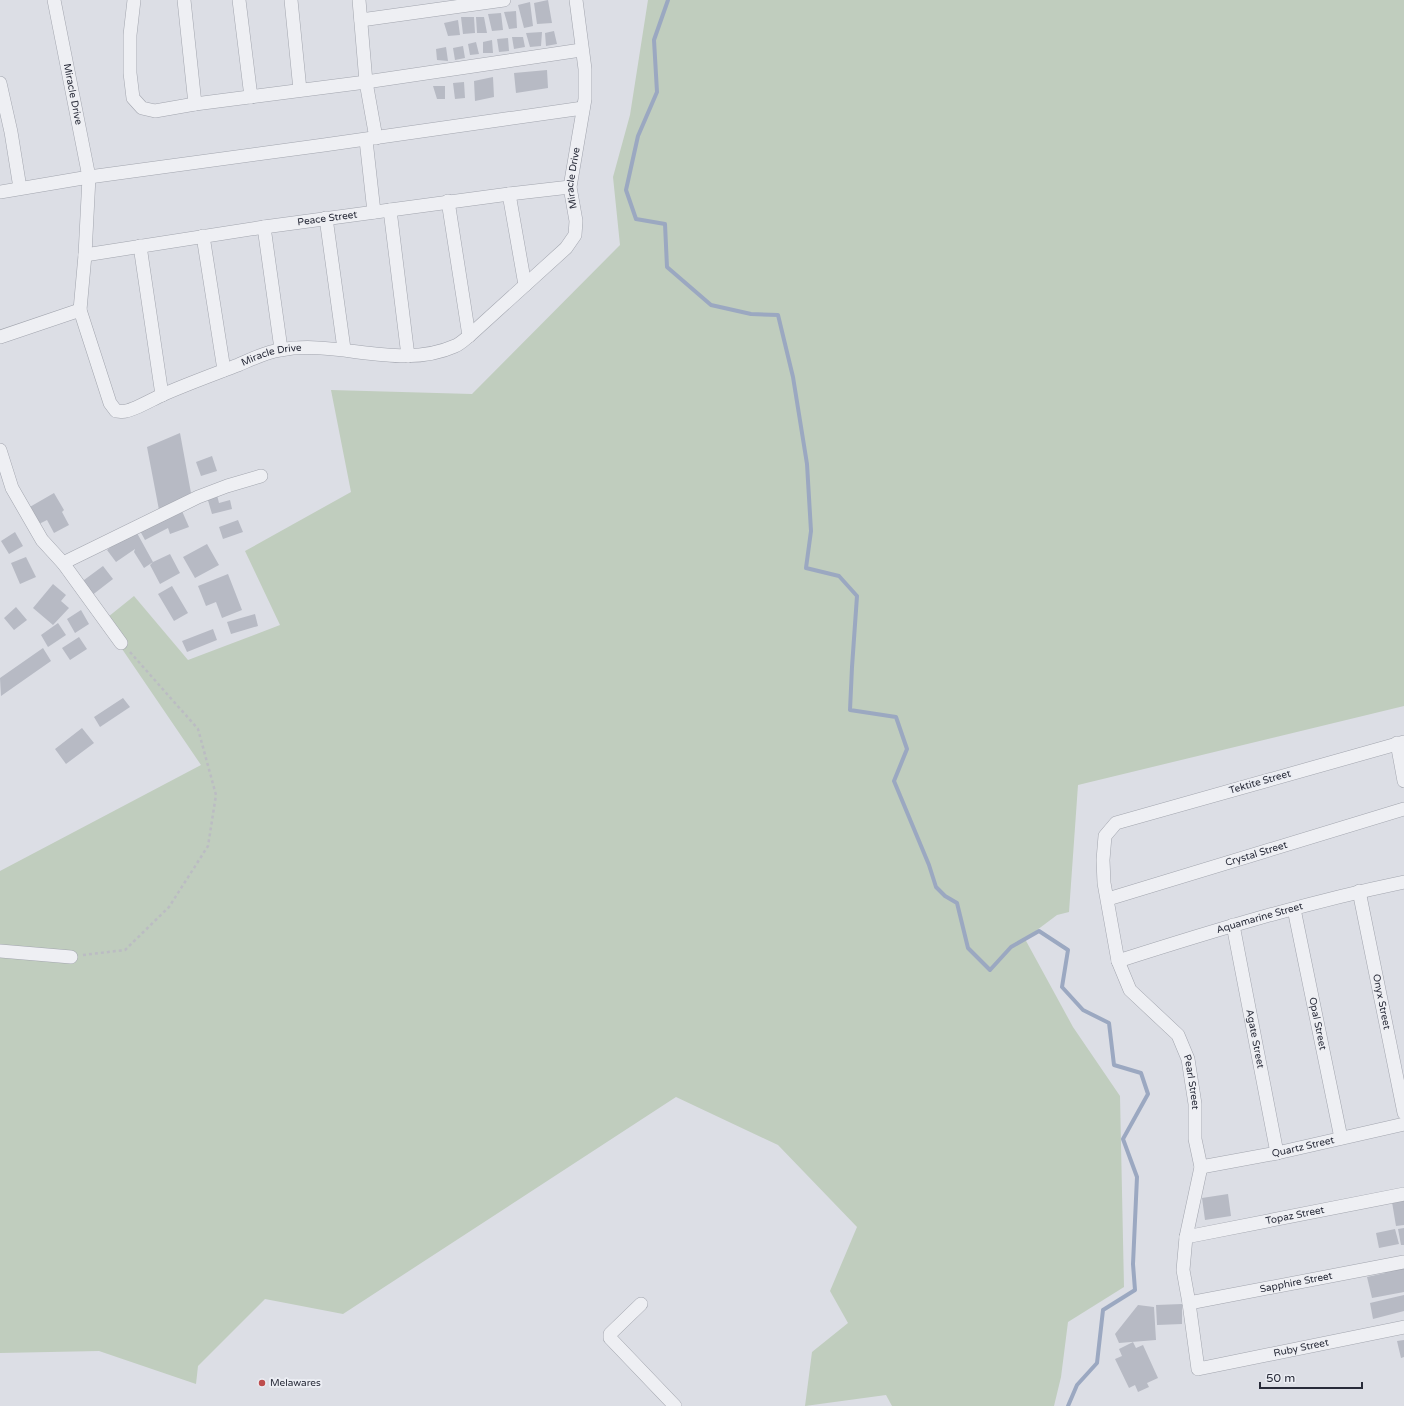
<svg xmlns="http://www.w3.org/2000/svg" width="1404" height="1406" font-family="'Varela Round',sans-serif">
<style>
.green{fill:#c0cdbe}
.lines{fill:none;stroke-linecap:round;stroke-linejoin:round}
.stream{stroke:#9ba8c1;stroke-width:4}
.building{fill:#b7bac4}
.minor-casing{stroke:#a2a5ae;stroke-width:14}
.path{stroke:#bbbcc3;stroke-width:2.5;stroke-dasharray:3 3;stroke-linecap:butt}
.minor{stroke:#eeeff3;stroke-width:13}
.poi-dot{fill:#be4d4d;stroke:#ebedf3;stroke-width:1.5}
.labels{text-anchor:middle;dominant-baseline:central;stroke-width:4;stroke-linejoin:round;paint-order:stroke}
.street-label{font-size:10px;fill:#282b39;stroke:#ebedf3}
.poi-label{font-size:10px;fill:#282b39;stroke:#ebedf3;text-anchor:start}
</style>
<rect width="100%" height="100%" fill="#dcdee5"/>
<path class="green" d="M 648,0 L 1404,0 L 1404,706 L 1078,785 L 1069,912 L 1057,915 L 1025,939 L 1073,1027 L 1120,1096 L 1124,1287 L 1068,1322 L 1061,1377 L 1054,1406 L 892,1406 L 886,1395 L 805,1406 L 812,1352 L 848,1323 L 830,1291 L 857,1227 L 778,1145 L 676,1097 L 343,1314 L 265,1299 L 198,1366 L 196,1384 L 99,1351 L 0,1353 L 0,871 L 201,765 L 103,621 L 134,596 L 188,660 L 280,625 L 245,551 L 351,492 L 331,390 L 472,394 L 620,245 L 613,177 L 630,115 Z"/>
<g class="lines">
<path class="stream" d="M 668,0 L 654,40 L 657,92 L 638,136 L 626,190 L 636,219 L 665,224 L 667,267 L 711,305 L 751,314 L 778,315 L 793,377 L 807,464 L 811,531 L 806,568 L 839,576 L 857,596 L 852,667 L 850,710 L 896,717 L 907,749 L 894,781 L 929,865 L 936,887 L 945,896 L 957,903 L 968,948 L 990,970 L 1011,947 L 1039,931 L 1068,950 L 1062,987 L 1083,1010 L 1109,1023 L 1114,1065 L 1141,1073 L 1148,1094 L 1123,1139 L 1137,1177 L 1133,1264 L 1135,1290 L 1103,1310 L 1097,1363 L 1077,1385 L 1068,1406"/>
</g>
<path class="building" d="M 548,0 L 552,23 L 537,24 L 534,3 Z
M 530,2 L 533,26 L 524,28 L 518,5 Z
M 516,11 L 517,28 L 509,29 L 504,12 Z
M 501,13 L 503,30 L 492,31 L 488,14 Z
M 461,17 L 474,17 L 475,33 L 463,34 Z
M 476,17 L 484,17 L 487,33 L 477,33 Z
M 458,20 L 460,35 L 448,36 L 444,23 Z
M 554,31 L 557,44 L 546,46 L 545,33 Z
M 542,32 L 541,46 L 530,47 L 526,33 Z
M 512,37 L 523,37 L 525,47 L 514,49 Z
M 508,38 L 509,51 L 499,52 L 497,39 Z
M 492,40 L 493,53 L 483,53 L 483,42 Z
M 476,42 L 479,54 L 470,55 L 468,44 Z
M 463,46 L 465,58 L 455,60 L 453,48 Z
M 446,47 L 448,61 L 437,60 L 436,49 Z
M 547,70 L 548,88 L 516,93 L 514,73 Z
M 493,77 L 494,97 L 475,101 L 474,81 Z
M 464,82 L 465,98 L 455,99 L 453,83 Z
M 433,86 L 445,86 L 445,99 L 437,99 Z
M 180,433 L 191,493 L 159,510 L 147,447 Z
M 212,456 L 217,471 L 201,476 L 196,462 Z
M 54,493 L 64,510 L 62,512 L 69,525 L 54,533 L 47,520 L 37,525 L 28,508 Z
M 217,495 L 219,503 L 230,500 L 232,509 L 212,514 L 207,497 Z
M 182,511 L 189,527 L 170,534 L 168,528 L 145,540 L 139,529 Z
M 238,520 L 243,532 L 223,539 L 219,527 Z
M 15,532 L 23,546 L 9,554 L 1,541 Z
M 137,533 L 153,562 L 170,554 L 180,573 L 160,584 L 150,565 L 153,562 L 144,568 L 134,552 L 135,549 L 116,562 L 107,550 L 125,536 Z
M 207,544 L 219,565 L 195,578 L 183,557 Z
M 26,557 L 36,577 L 20,584 L 11,563 Z
M 103,566 L 113,579 L 91,596 L 80,583 Z
M 228,574 L 242,610 L 222,618 L 216,602 L 206,606 L 198,586 Z
M 53,584 L 66,595 L 61,601 L 69,608 L 53,625 L 33,608 Z
M 172,586 L 188,613 L 174,621 L 158,594 Z
M 16,607 L 27,620 L 14,630 L 4,618 Z
M 81,610 L 89,624 L 75,633 L 67,619 Z
M 255,614 L 258,626 L 231,634 L 227,622 Z
M 58,623 L 66,635 L 48,647 L 41,635 Z
M 213,629 L 217,640 L 187,652 L 182,641 Z
M 79,637 L 87,649 L 70,660 L 62,648 Z
M 43,648 L 51,661 L 1,696 L 0,678 Z
M 123,698 L 130,707 L 100,727 L 94,717 Z
M 82,728 L 94,743 L 66,764 L 55,749 Z
M 1228,1194 L 1231,1216 L 1205,1220 L 1202,1198 Z
M 1404,1200 L 1404,1225 L 1396,1226 L 1392,1202 Z
M 1404,1228 L 1404,1245 L 1401,1245 L 1398,1229 Z
M 1395,1229 L 1399,1244 L 1379,1248 L 1376,1233 Z
M 1404,1266 L 1404,1292 L 1372,1298 L 1367,1277 L 1385,1273 L 1384,1270 Z
M 1404,1295 L 1404,1311 L 1373,1319 L 1370,1303 Z
M 1182,1304 L 1182,1324 L 1157,1325 L 1156,1305 Z
M 1138,1305 L 1154,1307 L 1156,1340 L 1119,1343 L 1115,1334 Z
M 1404,1340 L 1404,1357 L 1401,1358 L 1397,1341 Z
M 1133,1342 L 1136,1348 L 1143,1345 L 1158,1378 L 1147,1383 L 1149,1387 L 1138,1392 L 1135,1385 L 1129,1388 L 1115,1359 L 1122,1356 L 1119,1349 Z"/>
<g class="lines">
<g class="minor-casing">
<g id="minor">
<path id="s1" d="M 54,0 L 89,177 L 85,255 L 80,310 L 110,403 L 116,411 C 119,411 123,412 126,411 C 134,410 153,399 162,395 C 187,384 212,375 238,365 C 252,359 266,352 280,350 C 338,339 399,371 455,346 C 460,344 465,339 469,336 L 566,248 L 575,235 L 576,221 L 570,187 L 585,99 L 585,69 L 576,0"/>
<path d="M 134,0 L 130,35 L 130,73 L 133,98 L 142,108 L 155,111 L 195,104 L 366,82 L 581,50"/>
<path d="M 184,0 L 195,104"/>
<path d="M 239,0 L 251,97"/>
<path d="M 291,0 L 300,90"/>
<path d="M 359,0 L 366,82 L 376,138"/>
<path d="M 361,20 L 504,0"/>
<path d="M 0,83 L 11,132 L 20,188"/>
<path d="M 366,140 L 374,212"/>
<path d="M 0,192 L 89,177 L 324,145 L 583,108"/>
<path d="M 509,194 L 525,285"/>
<path d="M 448,201 L 469,336"/>
<path d="M 390,210 L 408,356"/>
<path d="M 326,218 L 344,349"/>
<path d="M 264,227 L 281,349"/>
<path d="M 203,236 L 224,370"/>
<path d="M 140,246 L 162,395"/>
<path id="s2" d="M 85,255 L 264,227 L 509,194 L 570,187"/>
<path d="M 0,337 L 80,310"/>
<path d="M 0,450 L 12,488 L 42,540 L 63,563 L 121,643"/>
<path d="M 63,563 L 198,497 L 227,486 L 261,476"/>
<path id="s3" d="M 1404,742 L 1116,823 L 1105,836 L 1103,860 L 1104,883 L 1118,961 L 1130,990 L 1178,1035 L 1188,1059 L 1195,1104 L 1195,1139 L 1201,1167 L 1186,1237 L 1183,1270 L 1189,1303 L 1198,1369 L 1404,1327"/>
<path d="M 1397,743 L 1404,781"/>
<path id="s4" d="M 1359,891 L 1404,1113"/>
<path id="s5" d="M 1108,899 L 1404,809"/>
<path id="s6" d="M 1294,909 L 1341,1138"/>
<path id="s7" d="M 1233,925 L 1277,1153"/>
<path d="M 0,951 L 71,957"/>
<path id="s8" d="M 1118,961 C 1212,931 1307,902 1404,882"/>
<path id="s9" d="M 1201,1167 L 1277,1153 L 1404,1124"/>
<path id="s10" d="M 1186,1237 L 1404,1194"/>
<path id="s11" d="M 1189,1303 L 1404,1262"/>
<path d="M 641,1304 L 610,1334 L 610,1338 L 675,1406"/>
</g>
</g>
<path class="path" d="M 83,955 L 125,950 L 169,907 L 208,846 L 216,795 L 198,729 L 130,652"/>
<use href="#minor" class="minor"/>
</g>
<circle class="poi-dot" cx="262" cy="1383" r="4"/>
<g class="labels">
<g class="street-label">
<text stroke="none"><textPath href="#s1" startOffset="96">Miracle Drive</textPath></text>
<text stroke="none"><textPath href="#s1" startOffset="996">Miracle Drive</textPath></text>
<text stroke="none"><textPath href="#s2" startOffset="245">Peace Street</textPath></text>
<text stroke="none"><textPath href="#s1" startOffset="588">Miracle Drive</textPath></text>
<text transform="translate(1260 782) rotate(-16)">Tektite Street</text>
<text stroke="none"><textPath href="#s5" startOffset="155">Crystal Street</textPath></text>
<text stroke="none"><textPath href="#s8" startOffset="148">Aquamarine Street</textPath></text>
<text stroke="none"><textPath href="#s4" startOffset="113">Onyx Street</textPath></text>
<text stroke="none"><textPath href="#s6" startOffset="117">Opal Street</textPath></text>
<text stroke="none"><textPath href="#s7" startOffset="116">Agate Street</textPath></text>
<text stroke="none"><textPath href="#s3" startOffset="589">Pearl Street</textPath></text>
<text stroke="none"><textPath href="#s9" startOffset="104">Quartz Street</textPath></text>
<text stroke="none"><textPath href="#s10" startOffset="111">Topaz Street</textPath></text>
<text stroke="none"><textPath href="#s11" startOffset="109">Sapphire Street</textPath></text>
<text stroke="none"><textPath href="#s3" startOffset="985">Ruby Street</textPath></text>
</g>
<g class="poi-label">
<text x="270" y="1383">Melawares</text>
</g>
</g>
<path d="M1260 1382v6h102v-6" fill="none" stroke="#282b39" stroke-width="2"/>
<text x="1266" y="1382" font-size="12" fill="#282b39" stroke="#ebedf3" stroke-width="3" paint-order="stroke">50 m</text>
</svg>
